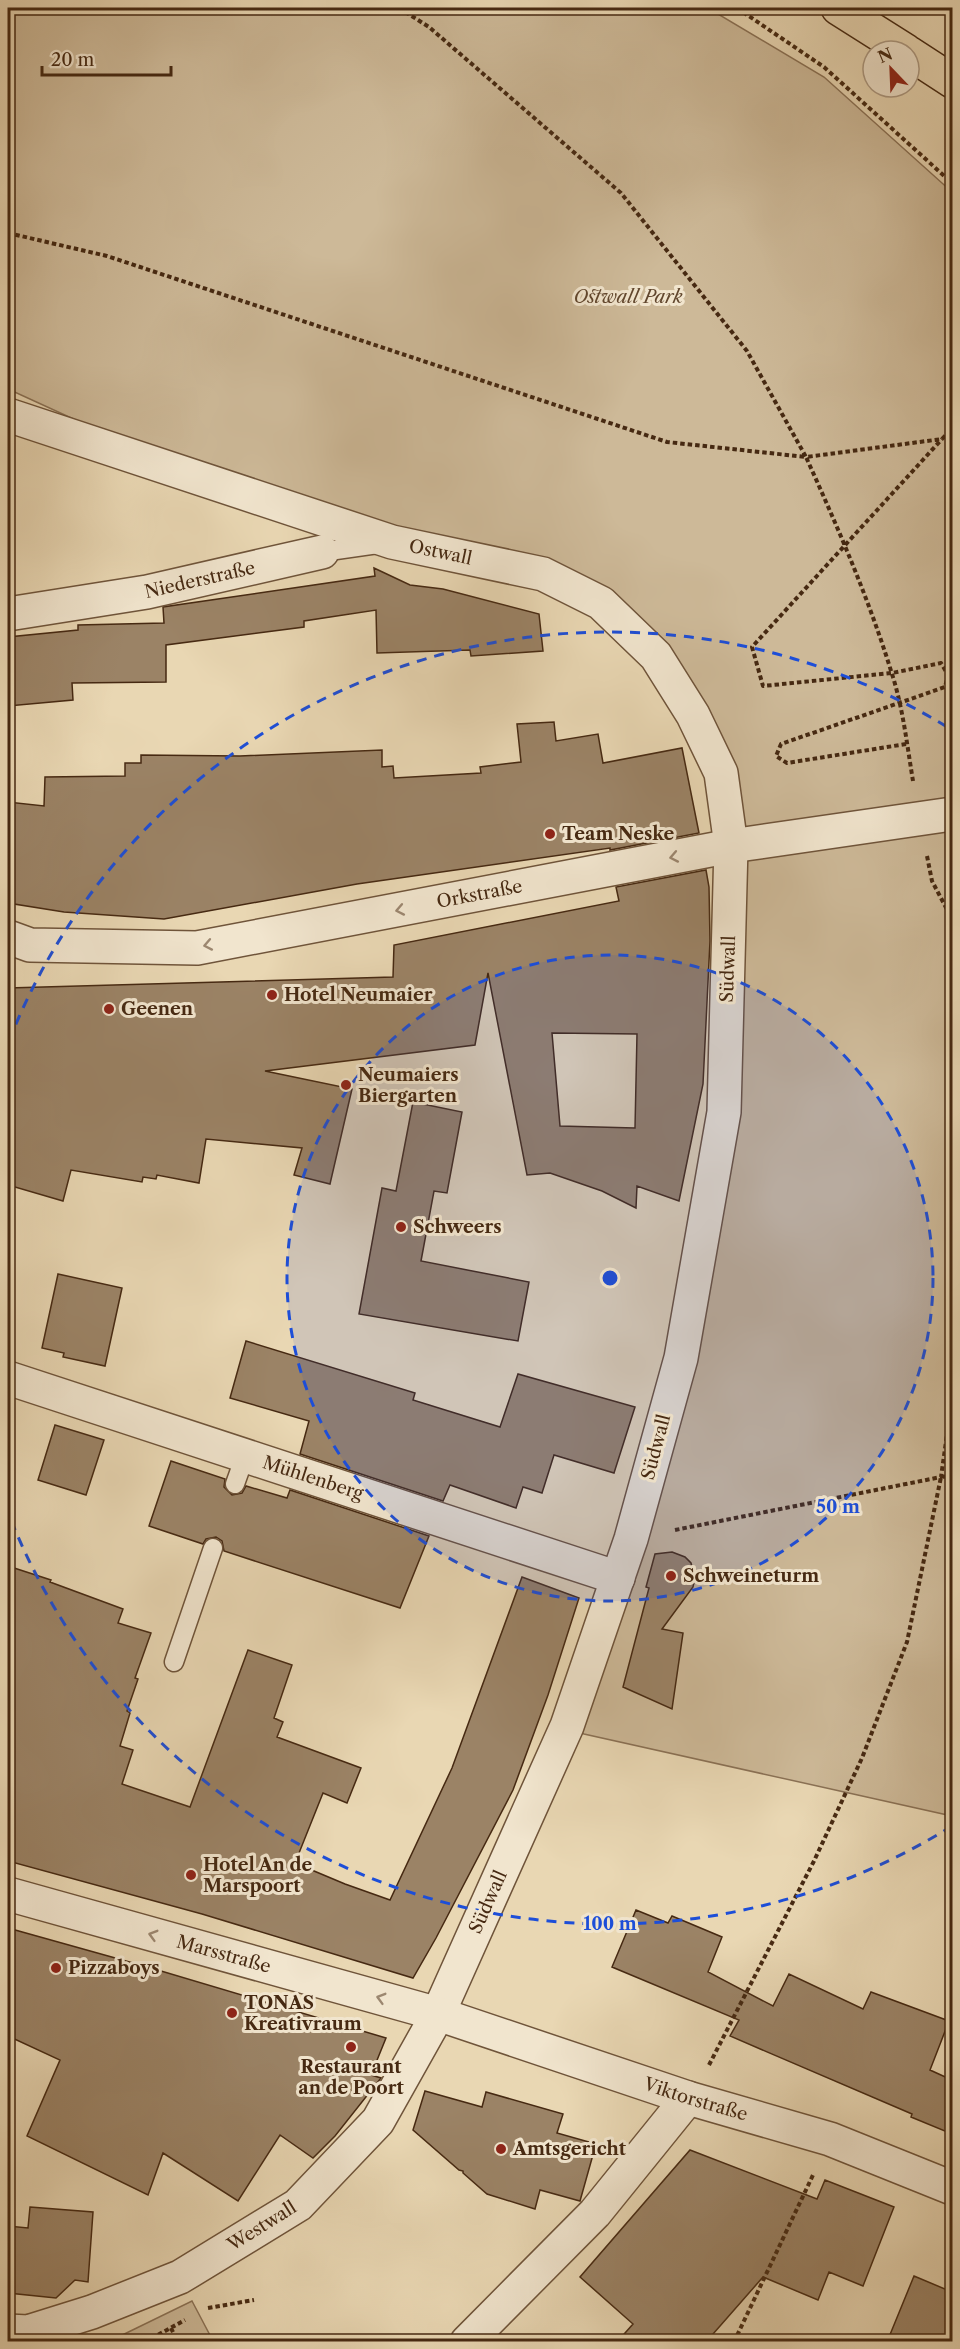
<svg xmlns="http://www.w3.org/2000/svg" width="960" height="2349" font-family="'Libre Caslon Text',serif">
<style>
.green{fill:#cdb998;stroke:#8a7155;stroke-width:1.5}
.building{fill:#9b8366;stroke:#462912;stroke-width:1.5;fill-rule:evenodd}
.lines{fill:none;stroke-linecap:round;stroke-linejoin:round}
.lane-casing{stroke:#6f543a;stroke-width:21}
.street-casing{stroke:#6f543a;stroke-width:36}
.primary-casing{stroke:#462912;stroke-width:36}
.path{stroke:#462912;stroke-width:4;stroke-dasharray:4.5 3;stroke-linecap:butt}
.lane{stroke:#f1e5ce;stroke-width:18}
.street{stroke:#f1e5ce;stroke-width:33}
.primary{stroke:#e9d7b3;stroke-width:33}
.oneway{stroke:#9c8770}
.ring{fill:none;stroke:#1d4ed8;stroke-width:3;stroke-dasharray:10 8}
.poi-dot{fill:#8f2418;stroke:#f1e5ce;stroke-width:2}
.labels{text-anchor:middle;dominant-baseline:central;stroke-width:6;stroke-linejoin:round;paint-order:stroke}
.park-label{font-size:18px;font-style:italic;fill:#61462d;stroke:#f1e5ce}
.street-label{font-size:18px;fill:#462912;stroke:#f1e5ce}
.poi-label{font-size:18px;font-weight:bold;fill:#462912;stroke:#f1e5ce;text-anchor:start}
.centre{fill:#1d4ed8;stroke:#f1e5ce;stroke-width:3}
.ring-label{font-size:18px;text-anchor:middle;font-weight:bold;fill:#1d4ed8;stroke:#f1e5ce;stroke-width:6;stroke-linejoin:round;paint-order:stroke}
</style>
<rect width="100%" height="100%" fill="#e9d7b3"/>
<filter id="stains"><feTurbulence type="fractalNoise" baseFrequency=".00333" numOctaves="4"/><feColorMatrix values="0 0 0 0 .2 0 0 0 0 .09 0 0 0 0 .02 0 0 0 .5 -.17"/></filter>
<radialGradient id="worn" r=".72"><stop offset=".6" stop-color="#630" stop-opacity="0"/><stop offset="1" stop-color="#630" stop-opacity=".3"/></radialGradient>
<path class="green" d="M 8,8 L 708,8 L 824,77 L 952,192 L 952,1816 L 584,1734 L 567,1726 L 618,1578 L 724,1112 L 721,773 L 601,603 L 211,482 L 8,389 Z
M 192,2301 L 213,2341 L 110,2341 Z"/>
<path class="building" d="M 374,568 L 410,585 L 443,589 L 539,614 L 543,651 L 471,656 L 470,650 L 377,653 L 376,610 L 304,621 L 304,627 L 166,645 L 166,682 L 72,683 L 73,700 L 8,706 L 8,637 L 78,630 L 78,625 L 164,623 L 163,607 L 375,576 Z
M 554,722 L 556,741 L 598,734 L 603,763 L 682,748 L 699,833 L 610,850 L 610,848 L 357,884 L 164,919 L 64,912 L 8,903 L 8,802 L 44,806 L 45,777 L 125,776 L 125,763 L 141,763 L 141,755 L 240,756 L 382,750 L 382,767 L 393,766 L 394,778 L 481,773 L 480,767 L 521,762 L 517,724 Z
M 706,870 L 709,887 L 710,941 L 703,1084 L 679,1201 L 637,1186 L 636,1208 L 602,1191 L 550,1173 L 527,1175 L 488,973 L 475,1045 L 265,1071 L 352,1089 L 330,1184 L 294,1175 L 302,1148 L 206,1139 L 199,1183 L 157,1175 L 156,1179 L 143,1177 L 142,1182 L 71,1170 L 63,1201 L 8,1185 L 8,988 L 393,977 L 394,945 L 619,901 L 616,887 ZM 552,1033 L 637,1034 L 635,1128 L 560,1126 Z
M 413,1102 L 462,1112 L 447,1193 L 434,1191 L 421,1261 L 529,1282 L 518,1341 L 359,1314 L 382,1188 L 396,1191 Z
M 58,1274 L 122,1288 L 105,1366 L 63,1357 L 64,1353 L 42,1348 Z
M 246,1341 L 415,1393 L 413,1400 L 500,1427 L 518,1374 L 635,1407 L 614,1473 L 554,1455 L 542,1493 L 523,1487 L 516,1508 L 450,1485 L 443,1501 L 300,1454 L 309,1421 L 230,1398 Z
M 55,1425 L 104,1440 L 86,1495 L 38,1480 Z
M 171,1461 L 225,1479 L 224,1487 L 232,1495 L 242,1493 L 246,1486 L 287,1498 L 290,1490 L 429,1536 L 400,1608 L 224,1551 L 222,1541 L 216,1537 L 206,1539 L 203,1544 L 149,1526 Z
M 672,1552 L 685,1557 L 691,1563 L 695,1578 L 693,1587 L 662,1629 L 683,1633 L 672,1709 L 623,1687 L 649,1588 L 646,1587 L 655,1554 Z
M 8,1566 L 51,1580 L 50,1582 L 123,1609 L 118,1623 L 151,1633 L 135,1678 L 138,1679 L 127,1711 L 130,1713 L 120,1746 L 133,1750 L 122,1784 L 190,1807 L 248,1650 L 292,1665 L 274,1718 L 283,1722 L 277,1737 L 361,1768 L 347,1803 L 323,1793 L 295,1863 L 345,1884 L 390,1900 L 452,1768 L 522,1577 L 579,1598 L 548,1695 L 513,1790 L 436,1938 L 413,1978 L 202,1914 L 8,1861 Z
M 636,1910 L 668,1923 L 672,1916 L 722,1937 L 708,1972 L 773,2006 L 789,1974 L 863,2009 L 871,1992 L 949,2021 L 930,2070 L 952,2080 L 952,2134 L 911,2117 L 912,2114 L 730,2036 L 739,2020 L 612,1967 Z
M 8,1928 L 151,1968 L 386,2038 L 371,2075 L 381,2078 L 335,2136 L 313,2158 L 280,2135 L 238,2201 L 163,2153 L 148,2195 L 27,2136 L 60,2060 L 8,2036 Z
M 425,2091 L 482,2107 L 486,2092 L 563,2114 L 557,2133 L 596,2144 L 580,2201 L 540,2190 L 535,2209 L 487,2194 L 463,2173 L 463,2171 L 459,2170 L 413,2130 Z
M 690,2150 L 817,2199 L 825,2180 L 894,2207 L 863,2286 L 829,2272 L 818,2300 L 763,2277 L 706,2342 L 617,2342 L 633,2324 L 580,2277 Z
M 30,2207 L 93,2212 L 88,2282 L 75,2280 L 56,2298 L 8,2293 L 8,2226 L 28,2228 Z
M 914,2276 L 952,2292 L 952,2342 L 887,2342 Z"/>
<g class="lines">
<g class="lane-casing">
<path id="lane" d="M 322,552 L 378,544
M 235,1484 L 245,1456
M 174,1662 L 213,1548"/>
</g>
<g class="street-casing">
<g id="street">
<path id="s1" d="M 8,415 L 392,542 L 543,574 L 601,603 L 656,656 L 693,715 L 721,773 L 731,846 L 724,1112 L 681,1358 L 631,1539 L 567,1726 L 438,2014 L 378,2121 L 298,2205 L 180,2277 L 92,2312 L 28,2332 L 8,2331"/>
<path id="s2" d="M 8,614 L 147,592 L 322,552"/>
<path id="s3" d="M 8,937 L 30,945 L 197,948 L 731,846 L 952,814"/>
<path id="s4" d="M 8,1378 L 618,1578"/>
<path id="s5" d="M 8,1894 L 438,2014 L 688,2098 L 830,2139 L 952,2188"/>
<path d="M 467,2342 L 595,2213 L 688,2098"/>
</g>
</g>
<g class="primary-casing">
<path id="primary" d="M 838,8 L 906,51
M 909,53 L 952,81"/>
</g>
<path class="path" d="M 399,8 L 429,27 L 621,193 L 747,351 L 806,457 L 942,439 L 952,429
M 737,8 L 824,67 L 952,183
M 8,233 L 107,256 L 667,442 L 806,457 C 838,528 869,599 892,674 C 903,708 907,745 913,781
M 906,744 L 787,763 L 776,756 L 781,744 L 945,687 L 948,675 L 941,663 L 892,673 L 763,686 L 752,647 L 942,439
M 927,856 L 932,881 L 952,919
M 675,1530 L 941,1477 L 952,1399
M 709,2065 L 814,1861 L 862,1758 L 907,1642 L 941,1477 L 952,1476
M 208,2308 L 254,2300
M 171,2328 L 178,2342
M 145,2342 L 185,2320
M 734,2342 L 813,2175"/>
<use href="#lane" class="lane"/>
<use href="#street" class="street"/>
<use href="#primary" class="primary"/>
</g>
<defs><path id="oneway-chevron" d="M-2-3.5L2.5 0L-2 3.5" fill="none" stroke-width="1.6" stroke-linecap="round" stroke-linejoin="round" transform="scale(1.5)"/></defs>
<g class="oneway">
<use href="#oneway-chevron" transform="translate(674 857) rotate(169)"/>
<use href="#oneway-chevron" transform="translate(400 910) rotate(169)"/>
<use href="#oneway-chevron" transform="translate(208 945) rotate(169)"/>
<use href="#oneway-chevron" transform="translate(153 1935) rotate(-164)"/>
<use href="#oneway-chevron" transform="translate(381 1998) rotate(-164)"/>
</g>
<circle cx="610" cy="1278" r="323" fill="#1d4ed8" fill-opacity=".12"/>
<g class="ring">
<circle cx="610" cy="1278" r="323"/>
<path d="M952 1826A646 646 0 0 1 9 1515M9 1041A646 646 0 0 1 952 730"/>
</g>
<g class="poi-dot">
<circle cx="550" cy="834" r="6"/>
<circle cx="272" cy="995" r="6"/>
<circle cx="109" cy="1009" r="6"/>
<circle cx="346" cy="1085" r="6"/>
<circle cx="401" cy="1227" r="6"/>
<circle cx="671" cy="1576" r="6"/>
<circle cx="191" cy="1875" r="6"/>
<circle cx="56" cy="1968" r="6"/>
<circle cx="232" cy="2013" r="6"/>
<circle cx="351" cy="2047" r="6"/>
<circle cx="501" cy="2149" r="6"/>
</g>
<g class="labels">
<g class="park-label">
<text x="628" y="297">Ostwall Park</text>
</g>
<g class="street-label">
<text stroke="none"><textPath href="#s1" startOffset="454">Ostwall</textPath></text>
<text stroke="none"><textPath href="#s2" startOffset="195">Niederstraße</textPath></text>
<text stroke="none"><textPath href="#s3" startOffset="478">Orkstraße</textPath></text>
<text transform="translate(728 969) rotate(-88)">Südwall</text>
<text transform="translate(656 1447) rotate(-75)">Südwall</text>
<text stroke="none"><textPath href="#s4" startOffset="321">Mühlenberg</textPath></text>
<text transform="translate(488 1902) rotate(-66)">Südwall</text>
<text stroke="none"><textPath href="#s5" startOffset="224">Marsstraße</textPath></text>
<text stroke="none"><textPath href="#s5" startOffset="718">Viktorstraße</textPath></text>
<text transform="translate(262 2226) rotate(-32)">Westwall</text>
</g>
<g class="poi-label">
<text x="562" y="834">Team Neske</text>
<text x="284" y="995">Hotel Neumaier</text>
<text x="121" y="1009">Geenen</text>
<text x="358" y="1075">Neumaiers<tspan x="358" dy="21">Biergarten</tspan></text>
<text x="413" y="1227">Schweers</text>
<text x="683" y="1576">Schweineturm</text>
<text x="203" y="1865">Hotel An de<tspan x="203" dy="21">Marspoort</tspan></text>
<text x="68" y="1968">Pizzaboys</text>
<text x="244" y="2003">TONAS<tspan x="244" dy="21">Kreativraum</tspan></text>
<text x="351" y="2067" text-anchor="middle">Restaurant<tspan x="351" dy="21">an de Poort</tspan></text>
<text x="513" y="2149">Amtsgericht</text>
</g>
</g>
<circle cx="610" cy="1278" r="9" class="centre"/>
<g class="ring-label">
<text x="838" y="1513">50 m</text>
<text x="610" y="1930">100 m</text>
</g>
<rect width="960" height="2349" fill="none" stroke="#e9d7b3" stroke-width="30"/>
<rect x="9" y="9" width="942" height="2331" fill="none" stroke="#462912" stroke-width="3"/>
<rect x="15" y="15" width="930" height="2319" fill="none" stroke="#462912" stroke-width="1.5"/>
<g transform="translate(891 69) rotate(337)"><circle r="28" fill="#f1e5ce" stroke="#ad9a83" stroke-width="1.5"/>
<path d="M0-4.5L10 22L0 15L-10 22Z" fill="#8f2418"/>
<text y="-9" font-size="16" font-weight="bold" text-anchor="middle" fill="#462912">N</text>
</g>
<path d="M42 66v9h129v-9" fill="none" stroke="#462912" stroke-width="3"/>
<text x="51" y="66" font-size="18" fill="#462912" stroke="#f1e5ce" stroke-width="4.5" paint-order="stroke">20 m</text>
<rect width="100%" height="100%" filter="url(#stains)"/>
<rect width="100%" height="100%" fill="url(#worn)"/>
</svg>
